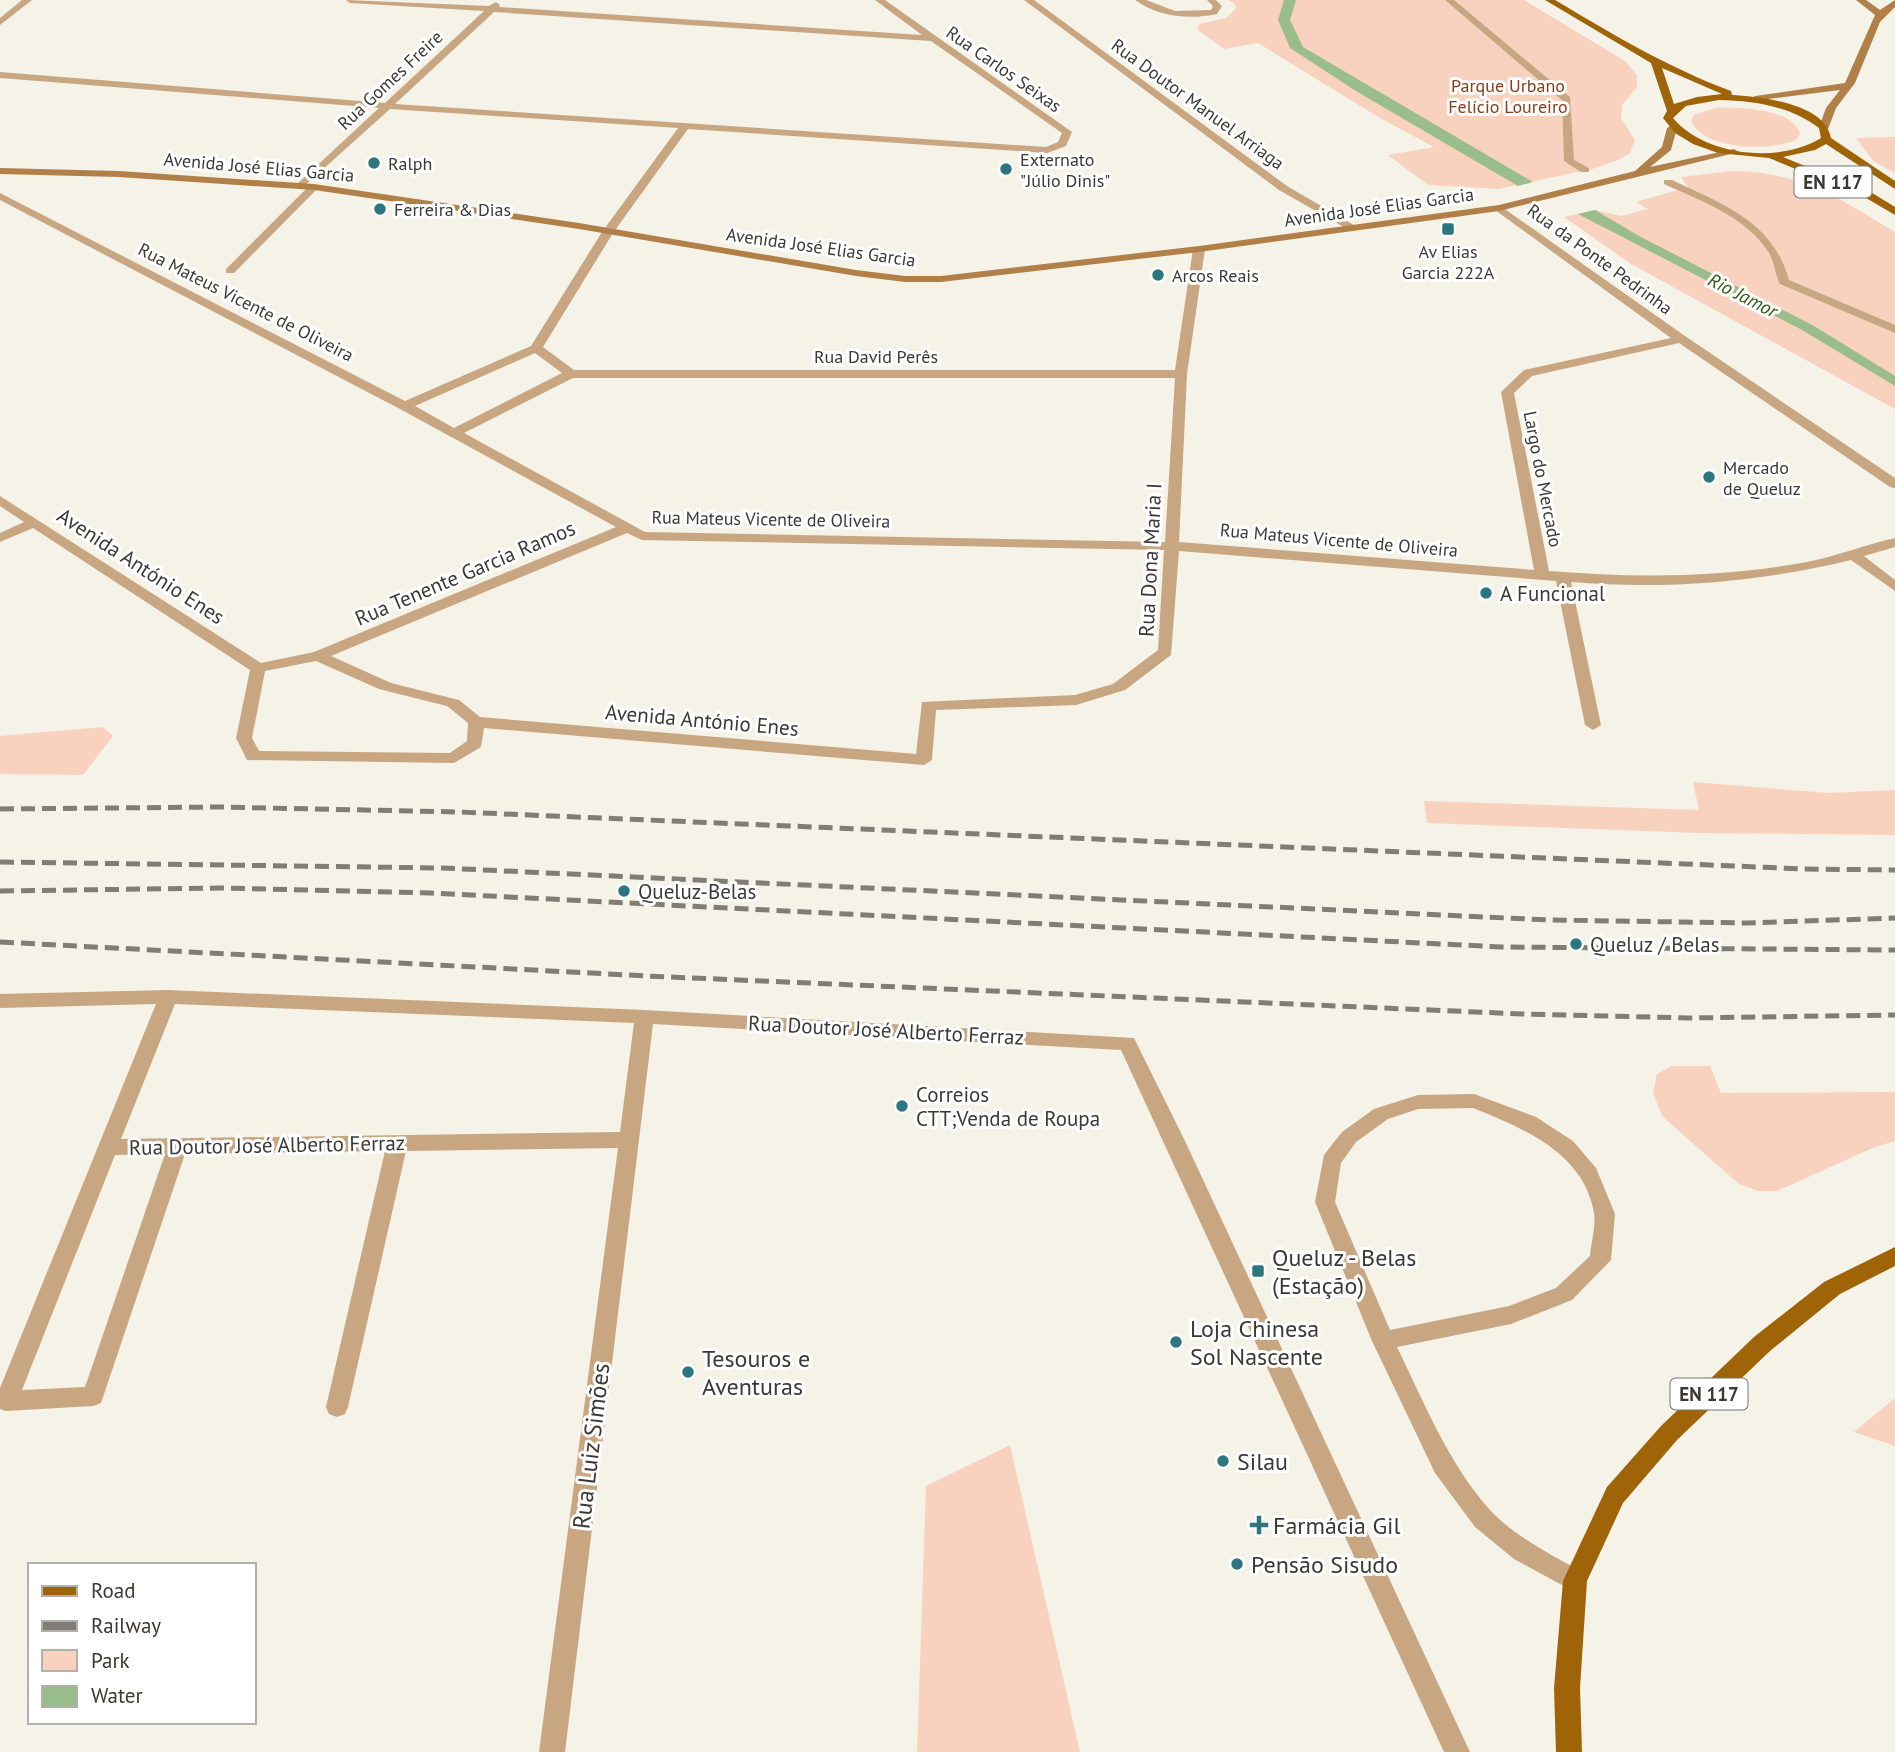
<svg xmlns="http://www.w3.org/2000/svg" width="1895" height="1752" font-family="'PT Sans',sans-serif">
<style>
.green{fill:#f9d1bf}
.water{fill:#99bd8b}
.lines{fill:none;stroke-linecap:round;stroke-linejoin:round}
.street{fill:#c8a682;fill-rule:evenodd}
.secondary{fill:#b18048;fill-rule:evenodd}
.primary{fill:#a06408;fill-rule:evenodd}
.rail{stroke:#7f7d76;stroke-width:5;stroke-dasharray:14 7;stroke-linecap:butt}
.poi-dot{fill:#2d767e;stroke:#fff;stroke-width:2.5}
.labels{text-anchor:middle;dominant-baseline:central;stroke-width:6;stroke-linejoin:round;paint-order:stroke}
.far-street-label{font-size:18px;fill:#3a3935;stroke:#fff}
.far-park-label{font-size:18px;fill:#853d16;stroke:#fff}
.far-poi-label{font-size:18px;fill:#3a3935;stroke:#fff;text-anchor:start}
.shield{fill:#fff;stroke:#757472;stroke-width:2}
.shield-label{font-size:19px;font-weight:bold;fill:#3a3935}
.far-water-label{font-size:19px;font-style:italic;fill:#2c5914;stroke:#fff}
.street-label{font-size:21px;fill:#3a3935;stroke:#fff}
.poi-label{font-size:21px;fill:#3a3935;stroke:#fff;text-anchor:start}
.near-poi-label{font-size:24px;fill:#3a3935;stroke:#fff;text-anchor:start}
.near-street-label{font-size:24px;fill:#3a3935;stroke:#fff}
</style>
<rect width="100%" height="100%" fill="#f5f2e7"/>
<path class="green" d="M 1228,0 L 1524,0 L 1625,61 L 1637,75 L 1637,87 L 1622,105 L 1621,118 L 1635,140 L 1630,153 L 1620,159 L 1596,168 L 1498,189 L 1428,185 L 1388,155 L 1434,147 L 1380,118 L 1258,43 L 1224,49 L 1198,30 L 1199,24 L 1226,18 L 1236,9 L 1235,4 Z
M 1715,108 C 1737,107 1794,108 1800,134 L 1796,140 C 1770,151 1705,151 1691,121 L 1694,115 Z
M 1895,137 L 1895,173 L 1873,161 L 1856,138 Z
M 1733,171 C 1801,172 1839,198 1895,232 L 1895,409 L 1631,264 L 1564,217 L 1595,210 L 1621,216 L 1648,209 L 1636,202 L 1688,187 L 1681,177 Z
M 103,727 L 113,736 L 83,775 L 0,774 L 0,736 Z
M 1693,782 L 1829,793 L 1895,790 L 1895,835 L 1699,833 L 1427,823 L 1424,801 L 1699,810 Z
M 1672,1066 L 1710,1066 L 1721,1093 L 1895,1092 L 1895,1141 L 1875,1147 L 1777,1191 L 1758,1191 L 1739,1184 L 1663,1117 L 1653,1094 L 1657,1074 Z
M 1895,1398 L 1895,1446 L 1854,1432 Z
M 1010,1445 L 1080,1752 L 917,1752 L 926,1486 Z"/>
<path class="water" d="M 1284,0 L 1296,0 L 1290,20 L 1303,47 L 1533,182 L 1518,186 L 1356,91 L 1290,48 L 1278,20 Z
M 1595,210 L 1639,236 L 1814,326 L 1895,376 L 1895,386 L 1802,330 L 1578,214 Z"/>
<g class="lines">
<path class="street" d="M 22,0 L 32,0 L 0,25 L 0,18 Z
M 346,0 L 489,6 L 496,2 L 500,5 L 499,7 L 922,35 L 875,0 L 885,0 L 1072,132 L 1066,146 L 1047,153 L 688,129 L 613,233 L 543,347 L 574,370 L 1175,370 L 1193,249 L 1199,246 L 1205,249 L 1187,374 L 1179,542 L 1534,570 L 1501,392 L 1524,370 L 1671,338 L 1495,210 L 1494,208 L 1499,205 L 1685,336 L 1895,478 L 1895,488 L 1890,487 L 1679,343 L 1532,376 L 1514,393 L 1549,571 C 1635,578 1721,578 1807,562 C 1837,556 1865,545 1895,538 L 1895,547 L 1864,556 L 1895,580 L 1895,591 L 1851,560 C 1759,582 1666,590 1571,582 L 1601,725 L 1593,730 L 1585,725 L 1556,581 L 1179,551 L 1171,655 L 1125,690 L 1076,705 L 936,710 L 932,760 L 924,765 L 484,728 L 481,747 L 454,763 L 247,760 L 236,738 L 250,670 L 33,528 L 0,542 L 0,533 L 24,522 L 0,506 L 0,496 L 261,663 L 314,652 L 616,527 L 400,409 L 0,200 L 0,193 L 405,401 L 531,346 L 602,232 L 678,128 L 390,109 L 301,189 L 296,186 L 297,184 L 379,108 L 0,78 L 0,72 L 385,103 L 484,11 L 350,3 ZM 494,12 L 931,41 L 1062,133 L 1058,142 L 1046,147 L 395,104 ZM 535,353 L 562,373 L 454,428 L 415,406 ZM 573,378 L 1175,378 L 1165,542 L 645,532 L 464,433 ZM 627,533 L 642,540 L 1164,550 L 1158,650 L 1113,684 L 1075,695 L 922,702 L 916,754 L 480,717 L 459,700 L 391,683 L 331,656 ZM 316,661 L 379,689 L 447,706 L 468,723 L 467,741 L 450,753 L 259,751 L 252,738 L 265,671 Z
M 1024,0 L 1034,0 L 1287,186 L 1359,228 L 1349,230 L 1279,190 Z
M 1135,0 L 1146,0 L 1175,11 L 1211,10 L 1213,6 L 1207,0 L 1216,0 L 1222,6 L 1217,14 C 1189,20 1158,17 1135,0 Z
M 1445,0 L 1454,0 L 1570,97 L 1574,160 L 1589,168 L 1589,172 L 1581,172 L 1564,161 L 1562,100 Z
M 1664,180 L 1672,180 C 1722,204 1773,221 1789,280 L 1895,325 L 1895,333 L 1780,284 C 1775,275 1775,263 1769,253 C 1747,217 1701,201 1664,184 Z
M 310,185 L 319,187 L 234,273 L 226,273 L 226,269 Z
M 168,990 L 644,1010 L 1134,1038 L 1184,1139 L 1470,1752 L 1444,1752 L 1121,1050 L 653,1024 L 565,1752 L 539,1752 L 618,1148 L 406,1151 L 348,1407 L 345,1414 L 337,1417 L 329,1414 L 326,1407 L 385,1151 L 185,1154 L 101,1403 L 93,1406 L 6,1411 L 0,1409 L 0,1388 L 156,1004 L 0,1008 L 0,994 ZM 175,1004 L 634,1023 L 620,1132 L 121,1139 ZM 165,1154 L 85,1387 L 22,1390 L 115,1155 Z
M 1474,1094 L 1536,1117 L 1573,1141 L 1596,1168 L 1615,1214 L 1611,1260 L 1572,1300 L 1511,1324 L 1397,1347 C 1425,1404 1448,1463 1490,1510 C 1515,1537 1552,1555 1584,1573 L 1587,1581 L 1584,1589 L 1575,1592 L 1514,1559 L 1475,1527 L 1435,1473 L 1372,1341 L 1315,1202 L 1324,1155 L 1342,1132 L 1374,1109 L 1418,1095 ZM 1473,1108 C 1523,1128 1584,1153 1594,1213 C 1596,1226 1591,1243 1590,1256 L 1556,1288 L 1509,1306 L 1390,1330 L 1335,1202 L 1341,1163 L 1356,1142 L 1388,1119 L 1418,1109 Z"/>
<path class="secondary" d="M 1856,0 L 1866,0 L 1880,10 L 1895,0 L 1895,7 L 1880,22 L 1855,83 L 1836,108 L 1828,129 L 1819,127 L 1826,108 L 1840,90 L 1752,101 L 1750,99 L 1755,96 L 1845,83 L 1875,15 Z
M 1672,125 L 1677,128 L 1671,150 L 1650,167 L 1734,149 L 1739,152 L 1499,211 L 1199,252 L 941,282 L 905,282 L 856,276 L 579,229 L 314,190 L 119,177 L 0,174 L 0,168 L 119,171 L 314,184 L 579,223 L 856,270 L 905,276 L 941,276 L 1199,246 L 1499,205 L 1635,171 L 1662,147 L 1667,128 Z"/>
<path class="primary" d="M 1545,0 L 1555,0 C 1612,34 1669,68 1731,91 L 1732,95 C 1761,97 1825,103 1831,138 L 1895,181 L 1895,189 L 1826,144 L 1815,150 L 1783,157 L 1874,194 L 1895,207 L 1895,215 L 1866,198 L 1769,158 L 1718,153 L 1693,144 L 1675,133 L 1663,118 L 1667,111 L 1651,63 ZM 1662,68 L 1722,94 L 1697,97 L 1674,104 ZM 1719,100 C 1756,101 1789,106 1819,128 L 1821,138 C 1779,164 1705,156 1673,118 L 1686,106 Z
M 1895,1247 L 1895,1266 L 1840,1294 L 1770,1351 L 1677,1440 L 1623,1503 L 1587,1581 L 1580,1688 L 1582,1752 L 1556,1752 L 1554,1688 L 1563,1581 L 1607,1487 L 1661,1426 L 1754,1337 L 1824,1282 Z"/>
<path class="rail" d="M 0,809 L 219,807 L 459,812 L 1804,869 L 1895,870
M 0,862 L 442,868 L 1549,920 L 1747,923 L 1895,918
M 0,891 L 220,888 L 430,893 L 1501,947 L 1895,950
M 0,942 L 647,976 L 1522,1014 L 1689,1018 L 1895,1015"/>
</g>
<g class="poi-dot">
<circle cx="374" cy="163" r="7"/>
<circle cx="1006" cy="169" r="7"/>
<circle cx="380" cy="209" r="7"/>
<rect x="1441" y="222" width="14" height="14" rx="3.5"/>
<circle cx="1158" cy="275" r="7"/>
<circle cx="1709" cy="477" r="7"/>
<circle cx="1486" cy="593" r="7"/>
<circle cx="624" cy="891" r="7"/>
<circle cx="1576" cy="944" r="7"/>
<circle cx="902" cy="1106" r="7"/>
<rect x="1251" y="1264" width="14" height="14" rx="3.5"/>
<circle cx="1176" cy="1342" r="7"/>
<circle cx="688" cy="1372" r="7"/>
<circle cx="1223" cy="1461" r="7"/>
<path d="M1255.5 1514.5h7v7h7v7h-7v7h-7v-7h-7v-7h7z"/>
<circle cx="1237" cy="1564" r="7"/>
</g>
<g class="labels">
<g class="far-street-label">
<text transform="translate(1004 69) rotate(35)">Rua Carlos Seixas</text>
<text transform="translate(390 80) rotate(-43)">Rua Gomes Freire</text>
<text transform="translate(1198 104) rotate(36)">Rua Doutor Manuel Arriaga</text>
<text transform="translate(259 167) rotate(5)">Avenida José Elias Garcia</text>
<text transform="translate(1379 207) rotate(-8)">Avenida José Elias Garcia</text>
<text transform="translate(821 247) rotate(8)">Avenida José Elias Garcia</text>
<text transform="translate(1600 259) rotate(36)">Rua da Ponte Pedrinha</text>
<text transform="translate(246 302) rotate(27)">Rua Mateus Vicente de Oliveira</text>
<text x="876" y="356">Rua David Perês</text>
<text transform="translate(1543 479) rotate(79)">Largo do Mercado</text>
<text transform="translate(771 519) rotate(1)">Rua Mateus Vicente de Oliveira</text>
<text transform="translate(1339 540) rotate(5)">Rua Mateus Vicente de Oliveira</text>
</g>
<g class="far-park-label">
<text x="1508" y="85">Parque Urbano<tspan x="1508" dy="21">Felício Loureiro</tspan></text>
</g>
<g class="far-poi-label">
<text x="1020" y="159">Externato<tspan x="1020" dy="21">"Júlio Dinis"</tspan></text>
<text x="388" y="163">Ralph</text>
<text x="394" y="209">Ferreira &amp; Dias</text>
<text x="1448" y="251" text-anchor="middle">Av Elias<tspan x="1448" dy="21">Garcia 222A</tspan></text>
<text x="1172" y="275">Arcos Reais</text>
<text x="1723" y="467">Mercado<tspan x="1723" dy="21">de Queluz</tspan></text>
</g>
<g class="shield">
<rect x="1794.5" y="166.5" width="77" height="31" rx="5"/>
<rect x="1670.5" y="1378.5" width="77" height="31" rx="5"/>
</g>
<g class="shield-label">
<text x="1833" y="182">EN 117</text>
<text x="1709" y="1394">EN 117</text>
</g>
<g class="far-water-label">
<text transform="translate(1743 295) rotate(27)">Rio Jamor</text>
</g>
<g class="street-label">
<text transform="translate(1150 560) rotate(-87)">Rua Dona Maria I</text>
<text transform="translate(141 566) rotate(33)">Avenida António Enes</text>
<text transform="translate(465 573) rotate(-23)">Rua Tenente Garcia Ramos</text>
<text transform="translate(702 720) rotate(5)">Avenida António Enes</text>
<text transform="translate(886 1030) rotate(3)">Rua Doutor José Alberto Ferraz</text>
<text transform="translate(267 1145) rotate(-1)">Rua Doutor José Alberto Ferraz</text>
</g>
<g class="poi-label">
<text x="1500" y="593">A Funcional</text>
<text x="638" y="891">Queluz-Belas</text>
<text x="1590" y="944">Queluz / Belas</text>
<text x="916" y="1094">Correios<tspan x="916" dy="24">CTT;Venda de Roupa</tspan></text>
</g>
<g class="near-poi-label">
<text x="1272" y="1257">Queluz - Belas<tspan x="1272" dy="28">(Estação)</tspan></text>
<text x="1190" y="1328">Loja Chinesa<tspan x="1190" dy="28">Sol Nascente</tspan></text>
<text x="702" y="1358">Tesouros e<tspan x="702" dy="28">Aventuras</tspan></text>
<text x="1237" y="1461">Silau</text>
<text x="1273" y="1525">Farmácia Gil</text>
<text x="1251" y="1564">Pensão Sisudo</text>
</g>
<g class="near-street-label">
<text transform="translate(591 1446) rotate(-83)">Rua Luiz Simões</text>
</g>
</g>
<rect x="28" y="1563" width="228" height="161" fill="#ffffff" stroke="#b0b0ae" stroke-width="2"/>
<rect x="42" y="1586" width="35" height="10" fill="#a06408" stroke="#b0b0ae" stroke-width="2"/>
<text x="91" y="1598" font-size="21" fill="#3a3935">Road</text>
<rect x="42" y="1621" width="35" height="10" fill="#7f7d76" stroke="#b0b0ae" stroke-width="2"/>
<text x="91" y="1633" font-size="21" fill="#3a3935">Railway</text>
<rect x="42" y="1650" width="35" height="21" fill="#f9d1bf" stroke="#b0b0ae" stroke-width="2"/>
<text x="91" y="1668" font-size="21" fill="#3a3935">Park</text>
<rect x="42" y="1686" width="35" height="21" fill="#99bd8b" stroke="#b0b0ae" stroke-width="2"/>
<text x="91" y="1703" font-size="21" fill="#3a3935">Water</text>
</svg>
